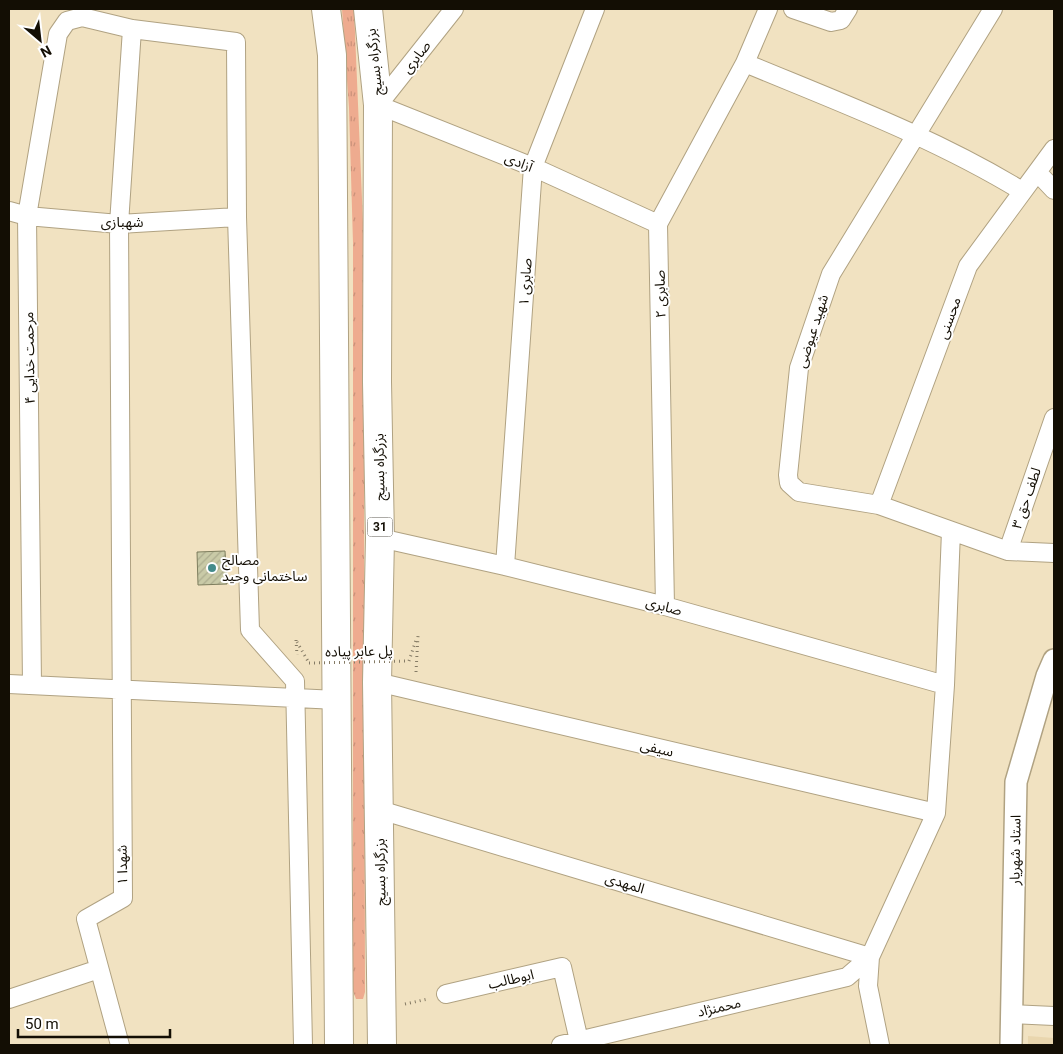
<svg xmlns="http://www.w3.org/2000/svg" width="1063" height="1054" font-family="Roboto,'Noto Sans Arabic',sans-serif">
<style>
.built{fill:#e9d6ae}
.grass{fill:url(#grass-tufts)}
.building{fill:url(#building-hatch);stroke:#7e7e5e}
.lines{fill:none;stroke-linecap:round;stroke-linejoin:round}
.minor-casing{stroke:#b0a282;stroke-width:20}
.tertiary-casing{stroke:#b0a282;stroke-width:24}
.trunk-casing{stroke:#b0a282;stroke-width:30}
.path{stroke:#857b65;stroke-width:3;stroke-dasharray:1 4;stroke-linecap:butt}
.minor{stroke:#fff;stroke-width:18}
.tertiary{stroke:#fff;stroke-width:21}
.trunk{stroke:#fff;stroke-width:28}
.path-bridge{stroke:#857b65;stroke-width:3;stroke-dasharray:1 4;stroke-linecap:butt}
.poi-dot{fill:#438b8b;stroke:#fff;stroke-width:2}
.labels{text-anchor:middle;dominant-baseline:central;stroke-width:4;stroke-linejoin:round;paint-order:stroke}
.shield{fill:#fff;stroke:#5a564f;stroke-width:1}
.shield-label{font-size:12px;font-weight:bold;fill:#130e04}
.street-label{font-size:14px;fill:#130e04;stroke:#fff}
.poi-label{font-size:14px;fill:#130e04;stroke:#fff;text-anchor:start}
</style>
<defs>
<pattern id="grass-tufts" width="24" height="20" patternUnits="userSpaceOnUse" patternTransform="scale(1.25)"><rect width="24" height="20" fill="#eeab8f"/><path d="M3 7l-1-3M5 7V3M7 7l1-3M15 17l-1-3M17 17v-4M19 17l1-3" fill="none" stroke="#cb927a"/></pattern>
<pattern id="building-hatch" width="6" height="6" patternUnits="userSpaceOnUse" patternTransform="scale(1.25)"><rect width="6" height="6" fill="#c9caa7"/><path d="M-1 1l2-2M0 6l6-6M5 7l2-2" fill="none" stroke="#acac8e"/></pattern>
</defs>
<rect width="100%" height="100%" fill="#f1e2c1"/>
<path class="built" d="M 1028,1036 L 1054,1038 L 1054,1045 L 1028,1045 Z"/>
<path class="grass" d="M 342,9 L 354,9 L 363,223 L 366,371 L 364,503 L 365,992 L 363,999 L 356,999 L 353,991 L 353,243 L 349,108 Z"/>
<path class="building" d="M 225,551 L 227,584 L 198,585 L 197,552 Z"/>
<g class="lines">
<g class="minor-casing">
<path id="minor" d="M 454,9 L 378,105 L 533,167 L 658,224
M 793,9 L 831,22 L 841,20 L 848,9
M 993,9 L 831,274 L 799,368 L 788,475 L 789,483 L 799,492 L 879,505 L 1008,551 L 1054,553
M 745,63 C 839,102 935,138 1022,191
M 1037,172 L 1054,190
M 9,211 L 27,216 L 119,224 L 237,217
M 879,505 L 968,266 L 1054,149
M 380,538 L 505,566 L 665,606 L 945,685
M 1008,551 L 1054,418
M 505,566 L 533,167 L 595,9
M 665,606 L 658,224 L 745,63 L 768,9
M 377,682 L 936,813
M 9,684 L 337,700
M 32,685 L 27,216 L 58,34 L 67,21 L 82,17 L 132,29 L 236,42 L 237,217 L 250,630 L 295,681 L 303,1045
M 380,810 L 870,957
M 446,994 L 562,967 L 580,1045
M 9,999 L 99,969
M 1012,1014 L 1054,1016
M 120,1045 L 86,919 L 123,898 L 119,224 L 132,29
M 561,1045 L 847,977 L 870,957
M 880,1045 L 868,986 L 870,957 L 936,813 L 945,685 L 951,531"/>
</g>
<g class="tertiary-casing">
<path id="tertiary" d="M 1011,1045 L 1016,782 L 1047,676 L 1054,660"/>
</g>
<g class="trunk-casing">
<path id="trunk" d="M 326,9 L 332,55 L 339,1045
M 368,9 L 378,105 L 377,382 L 380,538 L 377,682 L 382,1045"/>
</g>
<path class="path" d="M 296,640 L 297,655
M 297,642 L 309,663
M 409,661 L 416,640
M 416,672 L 418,636
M 405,1004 L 428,999"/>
<use href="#minor" class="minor"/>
<use href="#tertiary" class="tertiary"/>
<use href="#trunk" class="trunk"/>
<path class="path-bridge" d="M 309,663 L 409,661"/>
</g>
<circle class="poi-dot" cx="212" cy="568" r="5"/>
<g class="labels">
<rect class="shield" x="367.5" y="517.5" width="25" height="19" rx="4"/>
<g class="shield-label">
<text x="380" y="527">31</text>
</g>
<g class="street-label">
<text transform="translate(416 57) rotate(-52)">صابری</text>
<text transform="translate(374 62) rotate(-96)">بزرگراه بسیج</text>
<text transform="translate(519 162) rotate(22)">آزادی</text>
<text x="122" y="222">شهبازی</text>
<text transform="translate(525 282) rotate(-86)">صابری ۱</text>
<text transform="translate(660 294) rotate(-91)">صابری ۲</text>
<text transform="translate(949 318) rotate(-70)">محسنی</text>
<text transform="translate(812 331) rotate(-72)">شهید عیوضی</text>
<text transform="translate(29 358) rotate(-91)">مرحمت خدایی ۴</text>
<text transform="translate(379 467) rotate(-91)">بزرگراه بسیج</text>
<text transform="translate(1026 498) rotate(-71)">لطف حق ۳</text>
<text transform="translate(664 606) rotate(15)">صابری</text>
<text transform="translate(359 651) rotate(-1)">پل عابر پیاده</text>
<text transform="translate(657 748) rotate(13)">سیفی</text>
<text transform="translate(1015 850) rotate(-89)">استاد شهریار</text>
<text transform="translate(122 865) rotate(-91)">شهدا ۱</text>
<text transform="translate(380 872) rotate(-91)">بزرگراه بسیج</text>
<text transform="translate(625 883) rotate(17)">المهدی</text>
<text transform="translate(511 979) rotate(-13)">ابوطالب</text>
<text transform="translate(719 1007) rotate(-13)">محمنژاد</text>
</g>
<g class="poi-label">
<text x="222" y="560">مصالح<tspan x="222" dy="16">ساختمانی وحید</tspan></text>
</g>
</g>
<rect width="1063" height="1054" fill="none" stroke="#130e04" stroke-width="20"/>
<g transform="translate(40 40) rotate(152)" stroke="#ffffff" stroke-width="4" paint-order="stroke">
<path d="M0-4L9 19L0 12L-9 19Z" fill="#130e04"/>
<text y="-8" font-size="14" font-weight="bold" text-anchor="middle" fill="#130e04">N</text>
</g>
<path d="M18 1029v8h152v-8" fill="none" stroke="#130e04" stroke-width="2.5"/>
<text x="25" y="1029" font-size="15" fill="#130e04" stroke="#ffffff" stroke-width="4" paint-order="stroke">50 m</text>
</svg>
